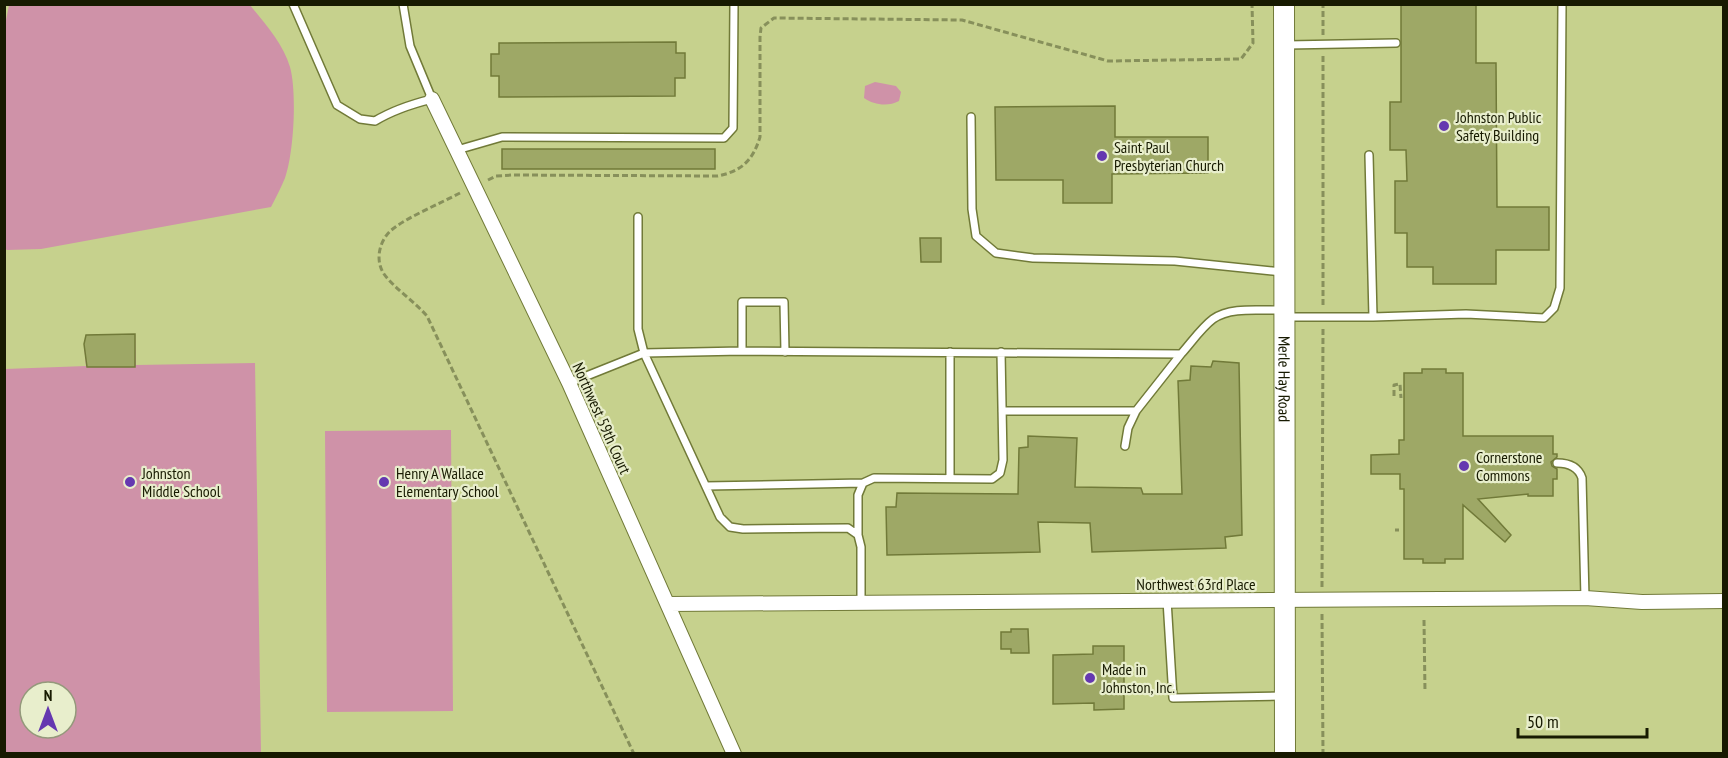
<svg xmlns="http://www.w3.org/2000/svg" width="1728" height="758" font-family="'PT Sans Narrow',sans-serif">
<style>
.green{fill:#cf92a8;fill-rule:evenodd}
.building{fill:#9ea866;stroke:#717a39;stroke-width:1.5}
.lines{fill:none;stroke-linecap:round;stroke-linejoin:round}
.lane-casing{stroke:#717a38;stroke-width:10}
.street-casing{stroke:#717a38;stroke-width:16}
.secondary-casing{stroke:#717a38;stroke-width:22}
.path{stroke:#87905b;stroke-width:3;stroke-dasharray:6 3;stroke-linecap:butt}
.lane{stroke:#fff;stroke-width:7}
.street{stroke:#fff;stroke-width:14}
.secondary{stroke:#fff;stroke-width:20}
.poi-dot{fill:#6538b0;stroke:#e8eecc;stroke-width:2}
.labels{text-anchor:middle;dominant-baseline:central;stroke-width:4.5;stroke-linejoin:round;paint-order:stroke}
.poi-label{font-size:16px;fill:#171a01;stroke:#e8eecc;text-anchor:start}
.street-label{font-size:16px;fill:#171a01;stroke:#e8eecc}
</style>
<rect width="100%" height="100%" fill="#c6d18d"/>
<path class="green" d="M 9,5 L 250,5 C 264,23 283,43 290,67 C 297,92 294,153 285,178 C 281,188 276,197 271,207 L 41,249 L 7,250 L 4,248 L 4,30 Z
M 875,82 L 896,86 L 901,92 L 899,101 C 888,107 874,105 864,98 L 865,86 Z
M 135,334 L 136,365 L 255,363 L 261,753 L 5,754 L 5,369 L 86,366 L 84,344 L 86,335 ZM 30,692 L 66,692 L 66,728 L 30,728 Z
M 451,430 L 453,711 L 327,712 L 325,431 Z"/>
<path class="building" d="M 1401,4 L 1476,4 L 1476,63 L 1496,63 L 1497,207 L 1549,207 L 1549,250 L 1496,250 L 1496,284 L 1433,284 L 1433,267 L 1407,267 L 1407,233 L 1395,233 L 1395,181 L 1407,181 L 1406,150 L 1390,150 L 1390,102 L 1401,102 Z
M 676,42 L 676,53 L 685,53 L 685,78 L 675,78 L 675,96 L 499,97 L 499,76 L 491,76 L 491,54 L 499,54 L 499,43 Z
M 1115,106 L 1115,137 L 1208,137 L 1208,173 L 1112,174 L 1112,203 L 1063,203 L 1063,180 L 996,180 L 995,107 Z
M 502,149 L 715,149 L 715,169 L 502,169 Z
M 920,238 L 941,238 L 941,262 L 921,262 Z
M 135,334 L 135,367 L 87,367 L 84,344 L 86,335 Z
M 1213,361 L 1239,363 L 1242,535 L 1225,537 L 1226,548 L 1092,552 L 1090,523 L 1038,522 L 1040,552 L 887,555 L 886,507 L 896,507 L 897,493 L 1018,494 L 1019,448 L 1028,447 L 1028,436 L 1077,438 L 1075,487 L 1141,488 L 1143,494 L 1182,494 L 1178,381 L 1190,380 L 1191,366 L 1211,367 Z
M 1422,369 L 1446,369 L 1446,373 L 1463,373 L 1463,436 L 1553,436 L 1553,454 L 1557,454 L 1557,457 L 1551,462 L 1552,466 L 1557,469 L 1557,479 L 1553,479 L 1553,496 L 1528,496 L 1528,494 L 1478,499 L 1511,535 L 1505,542 L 1463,505 L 1463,559 L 1445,559 L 1445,563 L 1423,563 L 1423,559 L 1404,559 L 1404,489 L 1400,489 L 1400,474 L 1371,474 L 1371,455 L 1399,454 L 1399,440 L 1404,440 L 1404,373 L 1422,373 Z
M 1011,629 L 1028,629 L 1029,653 L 1011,653 L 1011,649 L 1001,649 L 1001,632 L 1011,632 Z
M 1093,646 L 1124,646 L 1124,709 L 1094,710 L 1094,703 L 1053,704 L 1053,655 L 1093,654 Z"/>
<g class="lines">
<g class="lane-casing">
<path id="lane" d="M 293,4 L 337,105 L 360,119 L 375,121 C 393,110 412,104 432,99 L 410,46 L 403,4
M 1287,45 L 1396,43
M 971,117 L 972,209 L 976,236 L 996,253 L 1033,258 L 1175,261 L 1282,272
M 457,150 L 502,137 L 724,138 L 733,128 L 734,4
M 1369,155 L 1373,317
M 638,217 L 638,329 L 644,353 L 720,517 L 730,527 L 743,529 L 848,528 L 858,535 L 861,547 L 861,603
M 1286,317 L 1373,317 L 1466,314 L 1544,318 L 1554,308 L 1560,288 L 1562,4
M 742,351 L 742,302 L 784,302 L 785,352
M 950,352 L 950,478
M 569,383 L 644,353 L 742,351 L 1181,354 C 1191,343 1201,328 1213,319 C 1231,306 1261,311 1282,310
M 1002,411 L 1136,411 L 1181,354
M 1125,446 L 1128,428 L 1136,411
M 1557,463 C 1568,463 1578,466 1582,478 L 1585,598
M 706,486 L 863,483
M 858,535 L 858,495 L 863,483 L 874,478 L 992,479 L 1000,473 L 1003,460 L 1001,352
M 1167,600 L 1173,698 L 1283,696"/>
</g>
<g class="street-casing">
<path id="street" d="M 432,99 L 569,383 L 734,754
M 668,604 L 1585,598 L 1642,602 L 1724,601"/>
</g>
<g class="secondary-casing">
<g id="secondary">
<path id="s1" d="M 1284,4 L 1285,754"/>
</g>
</g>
<path class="path" d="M 1323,35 L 1323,4
M 1323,56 L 1323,305
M 488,180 L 496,176 L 513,175 L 718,176 C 742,171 753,160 760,137 L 760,37 L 761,28 L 774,18 L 962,20 L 1108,61 L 1241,59 L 1253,43 L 1252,4
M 460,193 C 441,203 410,216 394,228 C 380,238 374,259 384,274 C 393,287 415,302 427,316 L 634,754
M 1394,396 L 1394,385 L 1400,384 L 1401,398
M 1395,530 L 1399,530
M 1322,587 L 1323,329
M 1322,614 L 1323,754
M 1424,620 L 1425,692"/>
<use href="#lane" class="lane"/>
<use href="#street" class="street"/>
<use href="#secondary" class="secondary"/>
</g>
<g class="poi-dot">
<circle cx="1444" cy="126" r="6"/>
<circle cx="1102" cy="156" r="6"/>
<circle cx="1464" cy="466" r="6"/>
<circle cx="130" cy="482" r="6"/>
<circle cx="384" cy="482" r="6"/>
<circle cx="1090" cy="678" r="6"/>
</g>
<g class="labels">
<g class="poi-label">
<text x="1456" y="117">Johnston Public<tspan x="1456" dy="18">Safety Building</tspan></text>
<text x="1114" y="147">Saint Paul<tspan x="1114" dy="18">Presbyterian Church</tspan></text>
<text x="1476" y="457">Cornerstone<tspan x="1476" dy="18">Commons</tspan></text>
<text x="142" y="473">Johnston<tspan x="142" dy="18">Middle School</tspan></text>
<text x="396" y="473">Henry A Wallace<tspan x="396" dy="18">Elementary School</tspan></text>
<text x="1102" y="669">Made in<tspan x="1102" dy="18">Johnston, Inc.</tspan></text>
</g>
<g class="street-label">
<text stroke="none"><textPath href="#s1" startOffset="375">Merle Hay Road</textPath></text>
<text transform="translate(602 418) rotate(66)">Northwest 59th Court</text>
<text x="1196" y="584">Northwest 63rd Place</text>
</g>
</g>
<rect width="1728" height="758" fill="none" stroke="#171a01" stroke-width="12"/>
<g transform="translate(48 710)"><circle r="28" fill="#e8eecc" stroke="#94997b" stroke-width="1.5"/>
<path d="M0-4.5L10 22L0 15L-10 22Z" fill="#6538b0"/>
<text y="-9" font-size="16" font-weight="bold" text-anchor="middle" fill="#171a01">N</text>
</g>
<path d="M1518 728v9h129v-9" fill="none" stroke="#171a01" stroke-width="3"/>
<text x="1527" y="728" font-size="18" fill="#171a01" stroke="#e8eecc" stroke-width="4.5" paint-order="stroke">50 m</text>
</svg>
